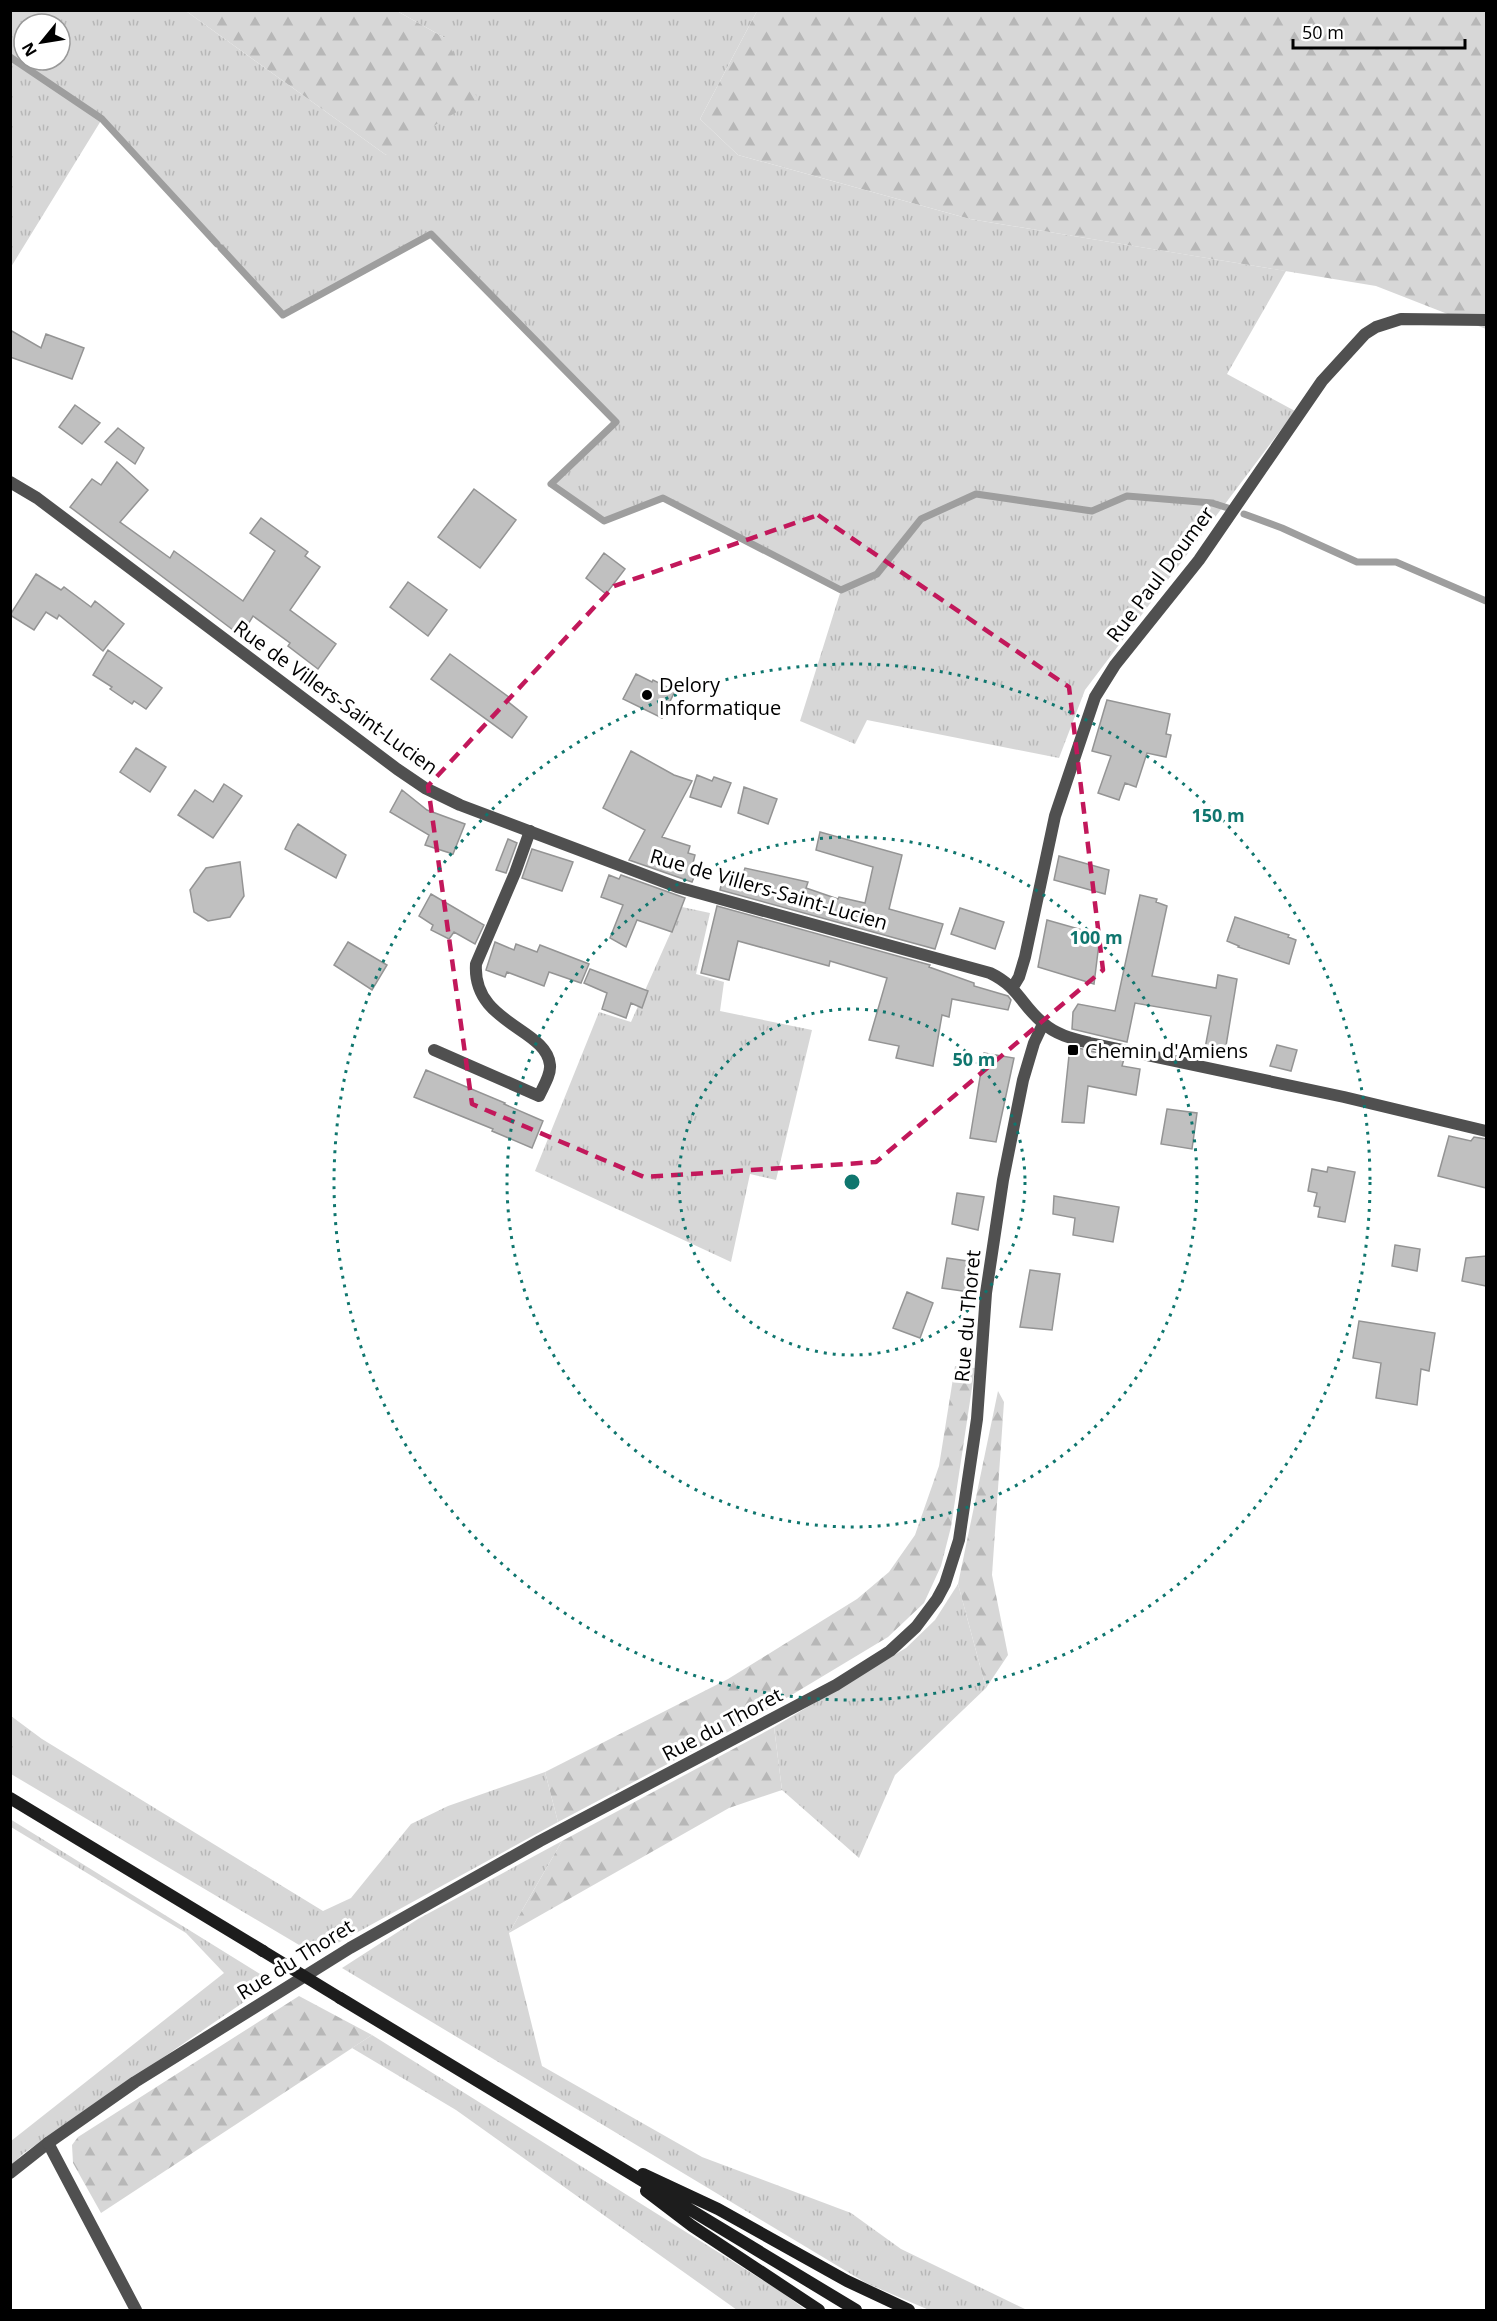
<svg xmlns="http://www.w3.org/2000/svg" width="1497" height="2321" font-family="'Open Sans',sans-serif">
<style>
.grass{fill:url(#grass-tufts);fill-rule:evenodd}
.forest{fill:url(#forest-firs)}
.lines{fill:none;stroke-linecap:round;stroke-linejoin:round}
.stream{stroke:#9e9e9e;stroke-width:7}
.building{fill:#c0c0c0;stroke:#949494;stroke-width:1.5}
.service{stroke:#505050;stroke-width:12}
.minor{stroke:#505050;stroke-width:12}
.secondary{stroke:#1d1d1d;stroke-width:12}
.secondary-bridge{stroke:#1d1d1d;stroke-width:12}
.marked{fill:none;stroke:#c2185b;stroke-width:4.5;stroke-dasharray:12 8;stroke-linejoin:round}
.ring{fill:none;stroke:#0f766e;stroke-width:3;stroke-dasharray:3 6}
.poi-dot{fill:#000;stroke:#fff;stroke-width:2}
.labels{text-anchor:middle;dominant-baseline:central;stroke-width:6;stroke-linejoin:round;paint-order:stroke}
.street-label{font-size:20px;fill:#000;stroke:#fff}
.poi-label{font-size:20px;fill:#000;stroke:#fff;text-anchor:start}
.centre{fill:#0f766e;stroke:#fff;stroke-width:3}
.ring-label{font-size:18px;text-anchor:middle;font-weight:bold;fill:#0f766e;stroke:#fff;stroke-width:6;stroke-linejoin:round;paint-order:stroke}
</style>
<defs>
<pattern id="grass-tufts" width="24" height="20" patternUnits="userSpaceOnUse" patternTransform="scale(1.5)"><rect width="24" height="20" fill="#d7d7d7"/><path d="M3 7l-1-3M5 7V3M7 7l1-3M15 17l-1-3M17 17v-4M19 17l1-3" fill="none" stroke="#b7b7b7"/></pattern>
<pattern id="forest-firs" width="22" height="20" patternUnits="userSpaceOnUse" patternTransform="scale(1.5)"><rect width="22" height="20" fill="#d7d7d7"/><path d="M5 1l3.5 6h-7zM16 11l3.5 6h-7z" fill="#b7b7b7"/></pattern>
</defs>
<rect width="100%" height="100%" fill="#fff"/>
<path class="grass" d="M 11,11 L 186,11 L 386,155 L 445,38 L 397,11 L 757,11 L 700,119 L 738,155 L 970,219 L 1286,271 L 1227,374 L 1295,411 L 1085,690 L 1059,758 L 867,720 L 855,744 L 800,721 L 841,590 L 663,498 L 604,521 L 551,484 L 616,422 L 432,234 L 283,315 L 102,119 L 11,267 ZM 24,24 L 60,24 L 60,60 L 24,60 Z
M 682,907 L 710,913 L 696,974 L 724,982 L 720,1011 L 812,1030 L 776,1180 L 750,1174 L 731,1262 L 535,1171 L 599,1012 L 631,1022 Z
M 958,1584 L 986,1688 L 895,1775 L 859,1858 L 782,1790 L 774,1727 L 906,1648 L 935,1620 Z
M 11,1716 L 42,1739 L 323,1911 L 351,1898 L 411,1824 L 448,1806 L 545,1772 L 558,1822 L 316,1955 L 11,1774 Z
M 10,1819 L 273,1982 L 24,2153 L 11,2165 L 11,2141 L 224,1973 L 186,1933 L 11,1827 Z
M 562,1841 L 509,1933 L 542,2066 L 702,2157 L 851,2213 L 901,2249 L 1027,2310 L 929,2310 L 866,2283 L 342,1968 L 418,1919 Z
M 372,2035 L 780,2291 L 806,2310 L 737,2310 L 456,2110 L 352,2048 Z"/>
<path class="forest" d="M 186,11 L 397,11 L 445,38 L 478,99 L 386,155 Z
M 757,11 L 1486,11 L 1486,329 L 1376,286 L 970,219 L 738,155 L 700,119 Z
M 955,1366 L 975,1368 L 951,1527 L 941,1566 L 924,1603 L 888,1637 L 745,1723 L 558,1822 L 545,1772 L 728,1679 L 857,1599 L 889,1572 L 915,1535 L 939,1466 Z
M 998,1391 L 1004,1402 L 992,1575 L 1008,1655 L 986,1688 L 958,1584 Z
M 774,1727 L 782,1790 L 729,1808 L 509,1933 L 562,1841 Z
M 299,1996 L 372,2035 L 101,2213 L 73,2163 L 72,2145 L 78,2137 Z"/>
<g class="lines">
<path class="stream" d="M 10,57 L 102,119 L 217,244
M 221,248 L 283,315 L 431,234 L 616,422 L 551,484 L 604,521 L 663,498 L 841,590 L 877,574 L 921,519 L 976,494 L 1092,511 L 1127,496 L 1212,503 L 1228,508
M 1244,514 L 1282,528 L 1357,562 L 1396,562 L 1486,601"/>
</g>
<path class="building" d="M 10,330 L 41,348 L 46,334 L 84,348 L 72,379 L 10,357 Z
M 75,405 L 100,423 L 82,444 L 59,427 Z
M 118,428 L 144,448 L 135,464 L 105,442 Z
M 117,462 L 148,490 L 120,522 L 170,558 L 174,551 L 243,601 L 275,551 L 250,533 L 261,518 L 308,552 L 305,556 L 320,567 L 290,610 L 336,644 L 318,669 L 288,646 L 290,643 L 253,616 L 241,636 L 70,507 L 92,479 L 101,485 Z
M 474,489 L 516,520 L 480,568 L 438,537 Z
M 604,553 L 625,569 L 606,594 L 586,578 Z
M 36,574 L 61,590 L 64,587 L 91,607 L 95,601 L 124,624 L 103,651 L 59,615 L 57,619 L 46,612 L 34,630 L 10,615 Z
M 408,582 L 447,610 L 428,636 L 390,607 Z
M 108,650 L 162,688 L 146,709 L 134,701 L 132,704 L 110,689 L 112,687 L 93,675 Z
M 450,654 L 510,698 L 507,701 L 527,717 L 512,738 L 431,679 Z
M 636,674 L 652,682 L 653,680 L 675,691 L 662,718 L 623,699 Z
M 1107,700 L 1170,714 L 1166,734 L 1171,735 L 1166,757 L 1147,753 L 1136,787 L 1125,783 L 1119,800 L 1098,793 L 1111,756 L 1092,751 Z
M 136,748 L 166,767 L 150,792 L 120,772 Z
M 631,751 L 674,775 L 692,781 L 662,837 L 690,846 L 688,853 L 695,855 L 693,863 L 699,865 L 692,882 L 629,860 L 645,830 L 603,808 Z
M 697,775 L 712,781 L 714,777 L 731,783 L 721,807 L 690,797 Z
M 224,784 L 242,796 L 213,838 L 178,815 L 195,790 L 213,802 Z
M 744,787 L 777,799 L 768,824 L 738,813 Z
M 402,790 L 427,810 L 465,824 L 453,854 L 425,845 L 429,835 L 390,812 Z
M 298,824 L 346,855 L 336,878 L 285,849 L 293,831 Z
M 820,832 L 902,855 L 889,909 L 943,924 L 935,949 L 720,890 L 724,873 L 741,879 L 745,868 L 808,882 L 806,888 L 838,899 L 839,897 L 865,903 L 873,867 L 816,850 Z
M 508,839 L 517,843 L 506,873 L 496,870 Z
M 532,849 L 573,862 L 562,891 L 522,878 Z
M 1059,856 L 1109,870 L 1105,894 L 1054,880 Z
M 240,862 L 244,896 L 230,917 L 208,921 L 194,912 L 190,890 L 206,868 Z
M 609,875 L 619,879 L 621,875 L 685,898 L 672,932 L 637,920 L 626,947 L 610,938 L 623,905 L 601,897 Z
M 431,894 L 484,925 L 475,944 L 454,932 L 449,939 L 431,930 L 433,925 L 419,916 Z
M 1140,895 L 1157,899 L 1156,902 L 1167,906 L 1152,976 L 1216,988 L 1218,975 L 1237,979 L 1224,1058 L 1204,1054 L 1211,1016 L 1135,1003 L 1127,1042 L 1072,1029 L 1073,1012 L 1078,1004 L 1115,1011 Z
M 717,906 L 930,965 L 929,967 L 974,983 L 974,986 L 1008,996 L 1011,1000 L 1008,1010 L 952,999 L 949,1017 L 942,1015 L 933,1066 L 896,1058 L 899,1046 L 869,1040 L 887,978 L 830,961 L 829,966 L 738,941 L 729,980 L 701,973 Z
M 960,908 L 1004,922 L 995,949 L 951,934 Z
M 1235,917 L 1289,935 L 1288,937 L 1296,940 L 1289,964 L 1238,947 L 1239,946 L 1227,941 Z
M 1047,920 L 1100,935 L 1094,984 L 1038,967 Z
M 348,942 L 387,965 L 372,990 L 334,965 Z
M 495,942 L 514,950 L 516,944 L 537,952 L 540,945 L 589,964 L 581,983 L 549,972 L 544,986 L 507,972 L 505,977 L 486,970 Z
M 590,969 L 648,991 L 642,1008 L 631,1003 L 626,1018 L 602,1009 L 607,993 L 584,983 Z
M 1277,1045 L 1297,1050 L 1291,1071 L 1270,1066 Z
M 1070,1046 L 1124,1059 L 1122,1066 L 1140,1069 L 1136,1095 L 1088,1086 L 1084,1123 L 1062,1122 Z
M 984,1053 L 1014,1058 L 996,1142 L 970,1138 Z
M 426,1070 L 505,1103 L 504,1104 L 543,1121 L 532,1148 L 492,1131 L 493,1129 L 414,1097 Z
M 1167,1109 L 1197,1113 L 1192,1149 L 1161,1144 Z
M 1449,1136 L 1471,1141 L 1474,1137 L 1486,1139 L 1486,1188 L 1438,1176 Z
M 1328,1167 L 1355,1172 L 1345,1222 L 1318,1217 L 1320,1207 L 1314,1206 L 1317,1193 L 1308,1191 L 1312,1169 L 1327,1172 Z
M 957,1193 L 984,1197 L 978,1230 L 952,1224 Z
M 1054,1196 L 1119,1207 L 1113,1242 L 1073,1235 L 1075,1218 L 1053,1214 Z
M 1395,1245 L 1420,1249 L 1417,1271 L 1392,1266 Z
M 1486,1256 L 1486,1286 L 1462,1281 L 1466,1258 Z
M 947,1258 L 974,1262 L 969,1292 L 942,1288 Z
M 1030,1270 L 1060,1274 L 1052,1330 L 1020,1327 Z
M 907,1292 L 933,1303 L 920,1338 L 893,1328 Z
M 1359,1321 L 1435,1333 L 1429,1371 L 1421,1369 L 1417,1405 L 1376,1398 L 1381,1363 L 1353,1358 Z"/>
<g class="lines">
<path class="service" d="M 434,1050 L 539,1096 C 543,1087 551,1075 550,1065 C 547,1028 472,1024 476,964 L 515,873 L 530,831
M 10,2173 L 48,2143 L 136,2310"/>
<path class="minor" d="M 10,482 L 37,498 L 397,769 L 425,788 L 460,805 L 677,887 L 990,973 C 1019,987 1021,1005 1043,1023 C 1056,1035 1074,1039 1090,1043 L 1344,1097 L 1486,1131
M 1013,987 L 1019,977 L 1025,957 L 1055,816 L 1095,697 L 1115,665 L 1199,560 L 1322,381 L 1365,334 L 1376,327 L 1401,319 L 1486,320
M 48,2143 L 135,2082 L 350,1948 L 540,1841 L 836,1685 L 890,1651 L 916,1627 L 937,1599 L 945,1584 L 959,1540 L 977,1419 L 986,1293 L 1003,1180 L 1023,1080 L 1034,1043 L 1043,1024"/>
<path class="secondary" d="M 10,1798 L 263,1951
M 340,1998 L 856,2310
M 643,2174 L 718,2209 L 847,2281 L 909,2310
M 646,2191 L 692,2226 L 819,2310"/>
<path class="secondary-bridge" d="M 263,1951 L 340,1998"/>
</g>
<path class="marked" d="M 818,515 L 1069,687 L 1103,970 L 876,1162 L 644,1177 L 472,1104 L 428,786 L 614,586 Z"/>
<g class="ring">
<circle cx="852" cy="1182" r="173"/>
<circle cx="852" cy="1182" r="345"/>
<circle cx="852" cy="1182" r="518"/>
</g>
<g class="poi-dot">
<circle cx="647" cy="695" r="6"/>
<rect x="1067" y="1044" width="12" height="12" rx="3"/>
</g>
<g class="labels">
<g class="street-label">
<text transform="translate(1160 574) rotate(-53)">Rue Paul Doumer</text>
<text transform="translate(336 697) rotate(36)">Rue de Villers-Saint-Lucien</text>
<text transform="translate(769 889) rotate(16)">Rue de Villers-Saint-Lucien</text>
<text transform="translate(967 1316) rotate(-85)">Rue du Thoret</text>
<text transform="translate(722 1724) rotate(-28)">Rue du Thoret</text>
<text transform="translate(295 1959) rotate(-32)">Rue du Thoret</text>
</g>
<g class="poi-label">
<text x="659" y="684">Delory<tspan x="659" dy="23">Informatique</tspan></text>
<text x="1085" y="1050">Chemin d'Amiens</text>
</g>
</g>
<circle cx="852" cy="1182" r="9" class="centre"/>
<g class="ring-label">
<text x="1218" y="822">150 m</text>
<text x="1096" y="944">100 m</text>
<text x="974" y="1066">50 m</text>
</g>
<rect width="1497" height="2321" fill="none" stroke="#000000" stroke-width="24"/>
<g transform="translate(42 42) rotate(240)"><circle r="28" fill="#ffffff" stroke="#999999" stroke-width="1.5"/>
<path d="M0-4.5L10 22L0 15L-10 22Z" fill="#000000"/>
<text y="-9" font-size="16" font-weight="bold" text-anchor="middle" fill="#000000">N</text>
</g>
<path d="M1293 39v9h172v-9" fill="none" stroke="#000000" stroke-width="3"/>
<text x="1302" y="39" font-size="18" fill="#000000" stroke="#ffffff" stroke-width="4.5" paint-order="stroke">50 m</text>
</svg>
